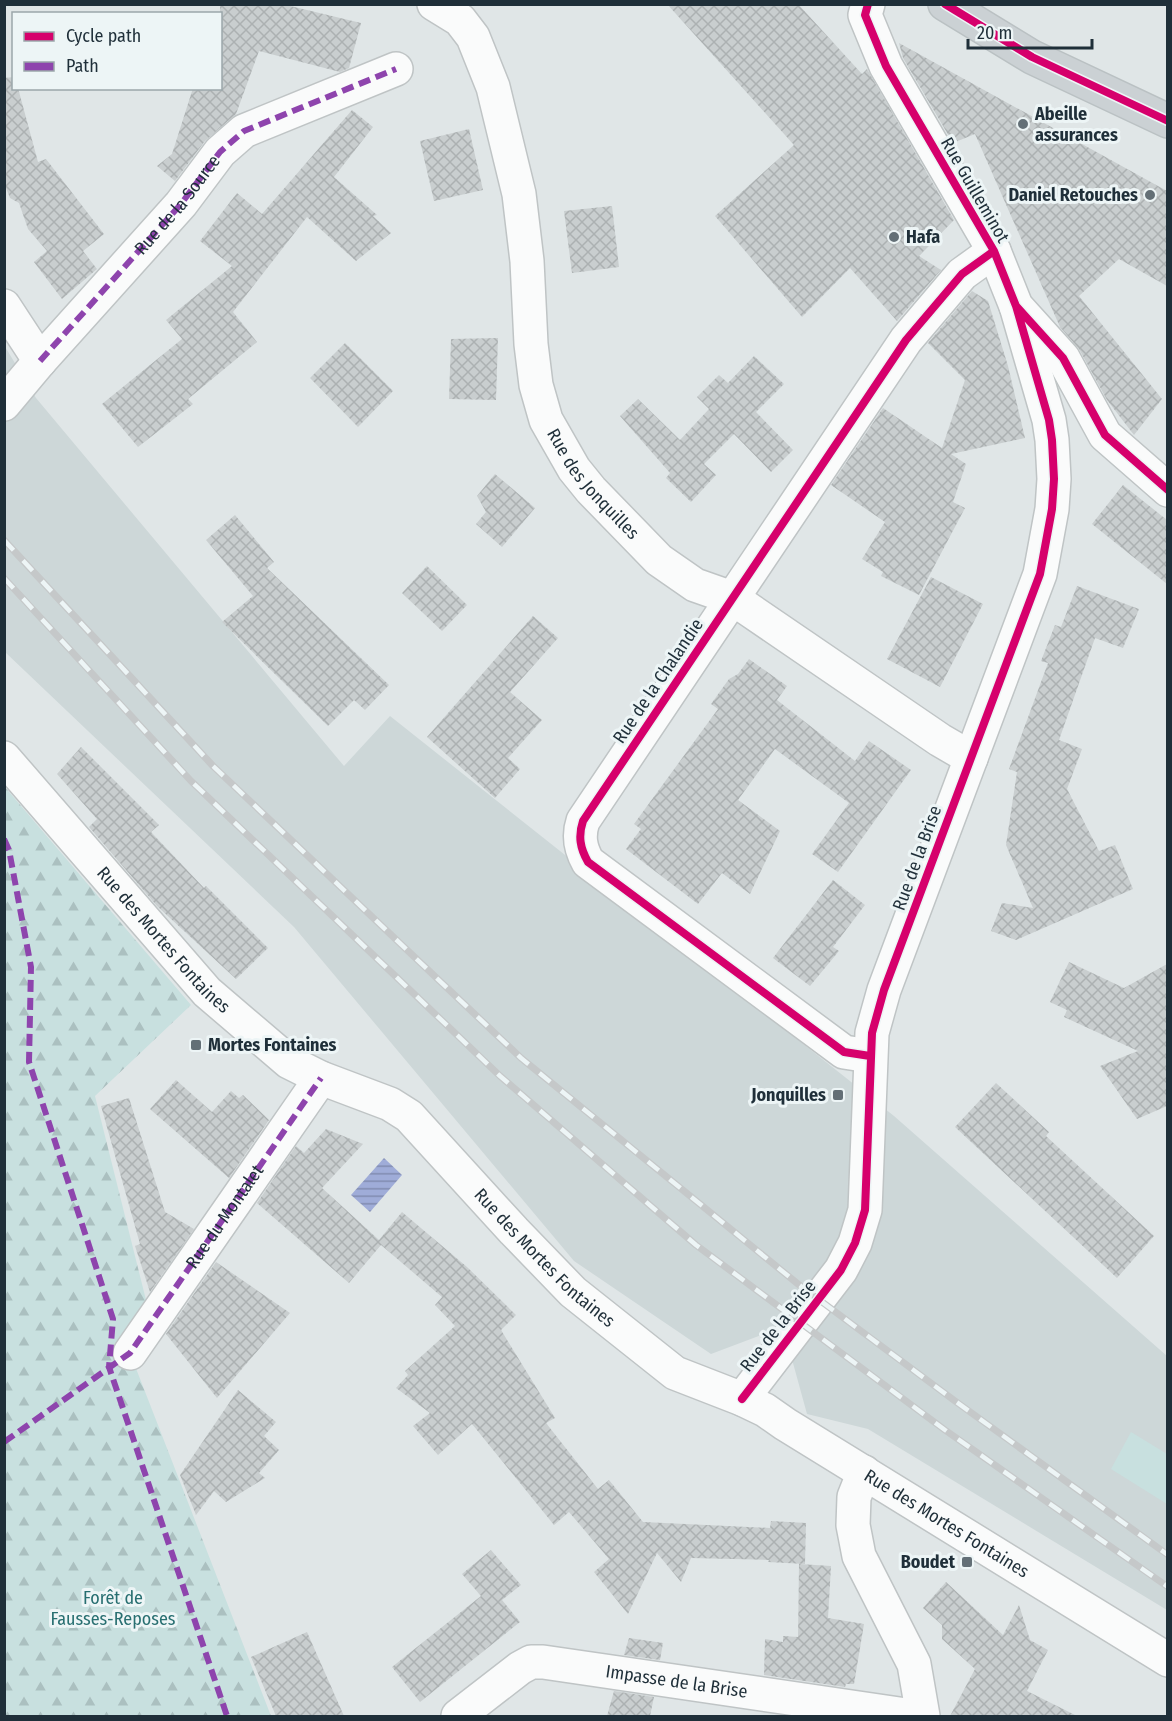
<svg xmlns="http://www.w3.org/2000/svg" width="1172" height="1721" font-family="'Fira Sans Condensed',sans-serif">
<style>
.built{fill:#cdd7d8}
.forest{fill:url(#forest-firs)}
.garden{fill:#c8e0df}
.water{fill:url(#water-rules)}
.building{fill:url(#building-cross-hatch)}
.lines{fill:none;stroke-linecap:round;stroke-linejoin:round}
.minor-casing{stroke:#bfc4c5;stroke-width:36}
.major-casing{stroke:#bac1c3;stroke-width:36}
.minor{stroke:#fafbfb;stroke-width:33}
.major{stroke:#cbd1d4;stroke-width:33}
.rail-casing{stroke:#c5c8c9;stroke-width:7}
.rail{stroke:#edf5f6;stroke-width:4.5;stroke-dasharray:14;stroke-linecap:butt}
.quiet{stroke:#8e44ad;stroke-width:6;stroke-dasharray:12 6;stroke-linecap:butt}
.cycleway-casing{stroke:#edf5f6;stroke-width:11}
.cycleway{stroke:#d6006c;stroke-width:8}
.poi-dot{fill:#636f76;stroke:#edf5f6;stroke-width:2}
.labels{text-anchor:middle;dominant-baseline:central;stroke-width:6;stroke-linejoin:round;paint-order:stroke}
.poi-label{font-size:18px;font-weight:bold;fill:#1f2f39;stroke:#edf5f6;text-anchor:start}
.street-label{font-size:18px;fill:#1f2f39;stroke:#edf5f6}
.park-label{font-size:18px;fill:#286f71;stroke:#edf5f6}
</style>
<defs>
<pattern id="forest-firs" width="22" height="20" patternUnits="userSpaceOnUse" patternTransform="scale(1.5)"><rect width="22" height="20" fill="#c8e0df"/><path d="M5 1l3.5 6h-7zM16 11l3.5 6h-7z" fill="#abc0c0"/></pattern>
<pattern id="water-rules" width="6" height="5" patternUnits="userSpaceOnUse" patternTransform="scale(1.5)"><rect width="6" height="5" fill="#9facd8"/><path d="M0 2.5h6" fill="none" stroke="#818cb0"/></pattern>
<pattern id="building-cross-hatch" width="8" height="8" patternUnits="userSpaceOnUse" patternTransform="scale(1.5)"><rect width="8" height="8" fill="#c9cecf"/><path d="M0 0l8 8M0 8l8-8" fill="none" stroke="#acb1b2"/></pattern>
</defs>
<rect width="100%" height="100%" fill="#e0e6e7"/>
<path class="built" d="M 4,345 L 36,398 L 344,766 L 390,716 L 894,1116 L 1167,1356 L 1167,1610 L 868,1429 L 807,1414 L 793,1363 L 769,1332 L 711,1354 L 574,1261 L 294,927 L 5,652 Z"/>
<path class="forest" d="M 4,786 L 191,1005 L 95,1096 L 150,1316 L 130,1353 L 271,1716 L 5,1716 Z"/>
<path class="garden" d="M 1131,1432 L 1167,1454 L 1167,1504 L 1111,1469 Z"/>
<path class="water" d="M 384,1158 L 402,1175 L 370,1212 L 351,1195 Z"/>
<path class="building" d="M 220,4 L 282,4 L 361,23 L 349,68 L 340,72 L 259,51 L 236,114 L 205,141 L 175,181 L 157,166 L 172,154 L 193,88 L 220,88 Z
M 667,4 L 798,4 L 862,74 L 867,69 L 954,220 L 919,256 L 941,270 L 897,321 L 850,268 L 802,317 L 715,216 L 794,145 Z
M 899,43 L 1167,191 L 1167,286 L 1119,259 L 1079,296 L 1162,399 L 1134,435 L 1107,400 L 1079,349 L 1060,327 L 975,134 L 953,143 L 903,58 Z
M 14,77 L 14,88 L 18,88 L 38,162 L 46,159 L 104,234 L 83,251 L 97,269 L 62,299 L 34,262 L 47,251 L 28,229 L 19,203 L 10,198 L 4,183 L 4,78 Z
M 352,110 L 373,127 L 334,177 L 377,215 L 373,216 L 391,233 L 356,261 L 307,217 L 233,312 L 257,342 L 188,399 L 193,404 L 138,447 L 102,404 L 182,339 L 166,320 L 232,266 L 200,241 L 237,193 L 262,214 Z
M 469,129 L 483,190 L 434,201 L 420,141 Z
M 612,206 L 619,267 L 572,273 L 564,211 Z
M 972,291 L 988,301 L 1008,366 L 1025,438 L 951,454 L 966,464 L 953,502 L 965,508 L 919,595 L 881,576 L 883,572 L 862,559 L 885,522 L 831,485 L 883,408 L 942,448 L 965,380 L 928,343 Z
M 498,338 L 496,400 L 449,399 L 451,339 Z
M 345,343 L 393,391 L 358,427 L 310,378 Z
M 754,356 L 784,384 L 756,412 L 793,450 L 771,472 L 734,434 L 704,464 L 716,475 L 691,502 L 666,478 L 670,473 L 620,416 L 638,399 L 680,440 L 709,409 L 697,397 L 719,375 L 728,383 Z
M 495,474 L 535,508 L 502,547 L 476,524 L 486,512 L 477,496 Z
M 1123,485 L 1167,520 L 1167,584 L 1092,524 Z
M 235,515 L 274,562 L 267,568 L 389,685 L 365,710 L 354,700 L 328,726 L 222,622 L 253,596 L 206,540 Z
M 427,566 L 467,605 L 442,631 L 402,593 Z
M 931,577 L 983,604 L 940,687 L 887,659 Z
M 1077,586 L 1139,609 L 1123,648 L 1095,638 L 1059,740 L 1082,749 L 1067,789 L 1099,851 L 1115,845 L 1133,889 L 1016,940 L 991,931 L 1002,903 L 1033,908 L 1006,845 L 1017,772 L 1009,769 L 1048,663 L 1041,661 L 1055,625 L 1061,627 Z
M 533,616 L 558,638 L 510,692 L 542,720 L 508,758 L 520,769 L 495,798 L 427,737 Z
M 749,659 L 787,686 L 777,700 L 855,761 L 869,741 L 911,770 L 838,872 L 812,854 L 849,803 L 775,749 L 738,800 L 780,831 L 750,894 L 722,873 L 698,904 L 626,849 L 641,829 L 634,824 L 718,709 L 711,704 L 729,679 L 738,674 Z
M 81,747 L 159,825 L 151,832 L 204,888 L 206,886 L 268,948 L 236,979 L 157,906 L 89,827 L 97,819 L 57,774 Z
M 833,880 L 865,905 L 833,947 L 839,951 L 810,986 L 773,958 Z
M 1069,962 L 1124,988 L 1167,964 L 1167,1106 L 1137,1119 L 1100,1066 L 1138,1051 L 1064,1017 L 1067,1010 L 1050,1002 Z
M 176,1080 L 212,1112 L 231,1091 L 239,1098 L 243,1095 L 269,1120 L 229,1178 L 150,1109 Z
M 996,1083 L 1049,1132 L 1046,1136 L 1154,1236 L 1117,1278 L 955,1127 Z
M 129,1098 L 165,1212 L 194,1229 L 150,1292 L 135,1246 L 140,1244 L 101,1106 Z
M 326,1129 L 363,1144 L 322,1188 L 379,1240 L 402,1212 L 467,1267 L 516,1315 L 501,1330 L 555,1418 L 546,1423 L 598,1489 L 609,1480 L 643,1522 L 770,1528 L 771,1521 L 806,1523 L 805,1564 L 768,1562 L 769,1560 L 691,1558 L 681,1582 L 657,1553 L 628,1614 L 594,1572 L 609,1559 L 569,1512 L 554,1525 L 472,1424 L 438,1455 L 413,1426 L 430,1413 L 396,1388 L 408,1375 L 405,1371 L 455,1326 L 435,1305 L 442,1297 L 381,1245 L 349,1283 L 257,1203 L 296,1146 L 304,1153 Z
M 216,1262 L 290,1313 L 217,1398 L 166,1334 Z
M 238,1390 L 276,1422 L 264,1436 L 279,1450 L 259,1473 L 265,1478 L 226,1502 L 214,1491 L 196,1515 L 180,1475 Z
M 491,1550 L 521,1585 L 502,1600 L 520,1622 L 420,1702 L 392,1667 L 481,1596 L 462,1574 Z
M 799,1564 L 831,1566 L 828,1618 L 864,1624 L 854,1684 L 846,1684 L 845,1687 L 764,1675 L 765,1639 L 783,1642 L 783,1636 L 798,1637 Z
M 946,1582 L 1003,1635 L 1019,1605 L 1030,1640 L 1048,1650 L 1027,1691 L 1077,1716 L 950,1716 L 975,1669 L 942,1639 L 942,1625 L 923,1608 Z
M 307,1632 L 344,1716 L 276,1716 L 251,1657 Z
M 629,1638 L 663,1643 L 660,1660 L 624,1655 Z
M 614,1691 L 654,1697 L 650,1716 L 607,1716 Z"/>
<g class="lines">
<g class="minor-casing">
<g id="minor">
<path id="s1" d="M 434,4 L 460,20 L 473,37 L 493,87 L 519,194 L 527,261 L 531,344 L 536,385 L 546,420 L 574,469 L 591,490 L 659,560 L 695,585 L 732,598 L 940,740 L 971,758"/>
<path d="M 868,4 L 865,15 L 886,66 L 994,251 L 1016,306 L 1063,358 L 1105,435 L 1168,490"/>
<path d="M 4,306 L 40,361"/>
<path d="M 4,404 L 40,361 L 181,204 L 220,152 L 244,131 L 396,69"/>
<path id="s2" d="M 4,758 L 207,992 L 289,1062 L 321,1078 L 390,1104 L 409,1116 L 514,1231 L 573,1292 L 675,1373 L 742,1399 L 765,1410 L 785,1424 L 1168,1660"/>
<path d="M 870,1056 L 844,1052 L 588,862 C 580,848 578,836 583,821 L 906,340 L 962,274 L 994,251"/>
<path id="s3" d="M 130,1353 L 321,1078"/>
<path d="M 742,1399 L 841,1270 L 855,1243 L 865,1210 L 872,1033 L 884,990 L 1040,574 L 1052,509 L 1054,479 L 1052,440 L 1049,420 L 1016,306"/>
<path d="M 864,1472 L 854,1497 L 853,1525 L 859,1556 L 914,1664 L 923,1716"/>
<path id="s4" d="M 458,1716 L 520,1668 L 531,1662 L 543,1662 L 913,1716"/>
</g>
</g>
<g class="major-casing">
<path id="major" d="M 945,4 L 1032,57 L 1168,121"/>
</g>
<use href="#minor" class="minor"/>
<use href="#major" class="major"/>
<g class="rail-casing">
<path id="rail" d="M 4,540 L 213,766 L 521,1058 L 798,1284 L 955,1401 L 1168,1555
M 4,578 L 191,781 L 500,1076 L 696,1245 L 945,1430 L 1168,1587"/>
</g>
<use href="#rail" class="rail"/>
<g class="quiet">
<path id="s5" d="M 40,361 L 181,204 L 220,152 L 244,131 L 396,69"/>
<path d="M 4,839 L 9,850 L 31,967 L 29,1062 L 113,1319 L 109,1367 L 227,1716"/>
<path d="M 4,1442 L 130,1353 L 321,1078"/>
</g>
<g class="cycleway-casing">
<path id="cycleway" d="M 868,4 L 865,15 L 886,66 L 994,251 L 1016,306 L 1063,358 L 1105,435 L 1168,490
M 945,4 L 1032,57 L 1168,121
M 870,1056 L 844,1052 L 588,862 C 580,848 578,836 583,821 L 906,340 L 962,274 L 994,251
M 742,1399 L 841,1270 L 855,1243 L 865,1210 L 872,1033 L 884,990 L 1040,574 L 1052,509 L 1054,479 L 1052,440 L 1049,420 L 1016,306"/>
</g>
<use href="#cycleway" class="cycleway"/>
</g>
<g class="poi-dot">
<circle cx="1023" cy="124" r="6"/>
<circle cx="1150" cy="195" r="6"/>
<circle cx="894" cy="237" r="6"/>
<rect x="190" y="1039" width="12" height="12" rx="3"/>
<rect x="832" y="1089" width="12" height="12" rx="3"/>
<rect x="961" y="1556" width="12" height="12" rx="3"/>
</g>
<g class="labels">
<g class="poi-label">
<text x="1035" y="114">Abeille<tspan x="1035" dy="21">assurances</tspan></text>
<text x="1138" y="195" text-anchor="end">Daniel Retouches</text>
<text x="906" y="237">Hafa</text>
<text x="208" y="1045">Mortes Fontaines</text>
<text x="826" y="1095" text-anchor="end">Jonquilles</text>
<text x="955" y="1562" text-anchor="end">Boudet</text>
</g>
<g class="street-label">
<text transform="translate(975 190) rotate(60)">Rue Guilleminot</text>
<text stroke="none"><textPath href="#s5" startOffset="208">Rue de la Source</textPath></text>
<text stroke="none"><textPath href="#s1" startOffset="524">Rue des Jonquilles</textPath></text>
<text transform="translate(658 681) rotate(-56)">Rue de la Chalandie</text>
<text transform="translate(917 858) rotate(-70)">Rue de la Brise</text>
<text stroke="none"><textPath href="#s2" startOffset="242">Rue des Mortes Fontaines</textPath></text>
<text stroke="none"><textPath href="#s3" startOffset="166">Rue du Montalet</textPath></text>
<text stroke="none"><textPath href="#s2" startOffset="746">Rue des Mortes Fontaines</textPath></text>
<text transform="translate(778 1326) rotate(-52)">Rue de la Brise</text>
<text stroke="none"><textPath href="#s2" startOffset="1232">Rue des Mortes Fontaines</textPath></text>
<text stroke="none"><textPath href="#s4" startOffset="238">Impasse de la Brise</textPath></text>
</g>
<g class="park-label">
<text x="113" y="1598">Forêt de<tspan x="113" dy="21">Fausses-Reposes</tspan></text>
</g>
</g>
<rect width="1172" height="1721" fill="none" stroke="#1f2f39" stroke-width="12"/>
<rect x="12" y="12" width="210" height="78" fill="#edf5f6" stroke="#9ba6aa" stroke-width="1.5"/>
<rect x="24" y="32" width="30" height="9" fill="#d6006c" stroke="#9ba6aa" stroke-width="1.5"/>
<text x="66" y="42" font-size="18" fill="#1f2f39">Cycle path</text>
<rect x="24" y="62" width="30" height="9" fill="#8e44ad" stroke="#9ba6aa" stroke-width="1.5"/>
<text x="66" y="72" font-size="18" fill="#1f2f39">Path</text>
<path d="M968 39v9h124v-9" fill="none" stroke="#1f2f39" stroke-width="3"/>
<text x="977" y="39" font-size="18" fill="#1f2f39" stroke="#edf5f6" stroke-width="4.5" paint-order="stroke">20 m</text>
</svg>
